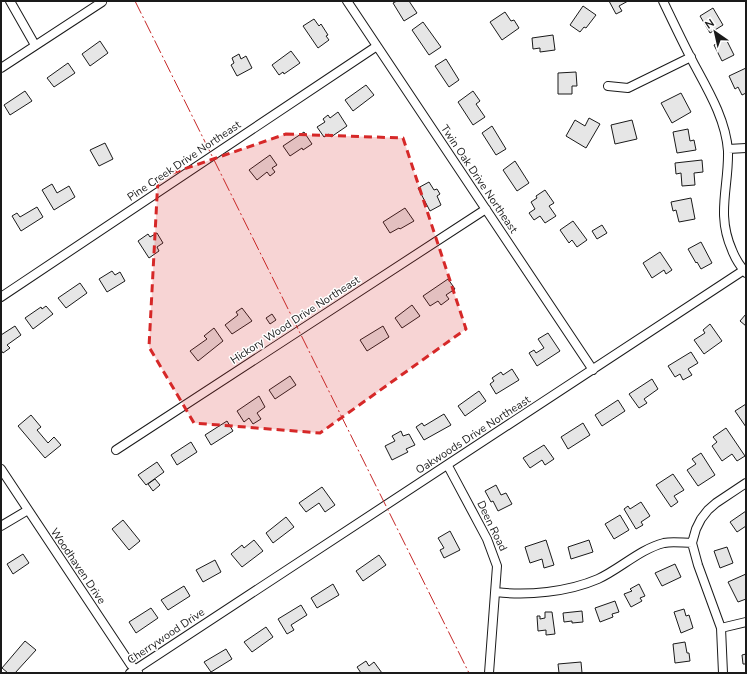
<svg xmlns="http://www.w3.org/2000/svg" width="747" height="674" font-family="'Nunito Sans',sans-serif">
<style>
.building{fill:#e6e6e6;stroke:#1a1a1a}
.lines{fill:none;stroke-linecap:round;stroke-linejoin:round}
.street-casing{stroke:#1a1a1a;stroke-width:10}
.street{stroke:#fff;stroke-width:8}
.power{stroke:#c62828;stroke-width:1;stroke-dasharray:14 3 2 3;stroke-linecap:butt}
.marked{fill:#d62828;fill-opacity:0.2;stroke:#d62828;stroke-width:3;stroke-dasharray:8 5;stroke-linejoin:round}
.labels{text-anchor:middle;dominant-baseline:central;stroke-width:3;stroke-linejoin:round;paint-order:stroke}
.street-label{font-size:11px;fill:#1a1a1a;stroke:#fff}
</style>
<rect width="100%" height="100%" fill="#fff"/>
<path class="building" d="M 397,1 L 409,1 L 417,13 L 404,21 L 393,3 Z
M 609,1 L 628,1 L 619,6 L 622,11 L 616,14 Z
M 583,6 L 596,15 L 586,28 L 584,27 L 580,32 L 570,25 Z
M 713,8 L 723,25 L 710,33 L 700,16 Z
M 505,12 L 511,21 L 514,20 L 519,28 L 502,40 L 490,22 Z
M 314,19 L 319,26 L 321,24 L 328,35 L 326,36 L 329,40 L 318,48 L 303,26 Z
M 423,22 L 441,47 L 429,55 L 412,30 Z
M 553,35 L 555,50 L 540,52 L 540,48 L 533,49 L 532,38 Z
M 726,39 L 734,55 L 722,61 L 714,45 Z
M 100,41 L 108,53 L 90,66 L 82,54 Z
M 291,51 L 300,63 L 284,74 L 283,72 L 279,75 L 272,65 Z
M 239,54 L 241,59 L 246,56 L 252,68 L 237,76 L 231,65 L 234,63 L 232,58 Z
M 446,59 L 459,80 L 449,87 L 435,66 Z
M 68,63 L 75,73 L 54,87 L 47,78 Z
M 746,68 L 746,93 L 742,95 L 738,87 L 735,89 L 729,76 Z
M 576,72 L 577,86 L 572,86 L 572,94 L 558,94 L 558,73 Z
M 366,85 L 374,95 L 353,111 L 345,100 Z
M 25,91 L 32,101 L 10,115 L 4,105 Z
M 473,91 L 480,101 L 476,104 L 485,117 L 473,125 L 458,102 Z
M 681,93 L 691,112 L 672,123 L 661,103 Z
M 338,112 L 347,126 L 331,137 L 329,134 L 324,137 L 317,127 L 325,122 L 323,119 L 328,115 L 330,118 Z
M 589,118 L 600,124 L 586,148 L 566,136 L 575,120 L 585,126 Z
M 632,120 L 637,139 L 615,144 L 611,125 Z
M 492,126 L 506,149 L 496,155 L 482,133 Z
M 688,129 L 690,141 L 694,140 L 696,150 L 677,153 L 673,132 Z
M 304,132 L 312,144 L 303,150 L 302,148 L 290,156 L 283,146 Z
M 105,143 L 113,159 L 99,166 L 90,150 Z
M 270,155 L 277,165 L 272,168 L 275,172 L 270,176 L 267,172 L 257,180 L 249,170 Z
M 702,160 L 703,172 L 694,173 L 695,185 L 682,186 L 681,173 L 676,174 L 675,163 Z
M 515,161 L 529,183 L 517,191 L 503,170 Z
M 429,182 L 434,190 L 437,189 L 440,194 L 437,196 L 441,205 L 430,211 L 418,188 Z
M 52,184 L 57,193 L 69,186 L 75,197 L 54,210 L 42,190 Z
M 545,190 L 554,203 L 549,206 L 556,216 L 545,223 L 540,216 L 534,220 L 529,213 L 535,209 L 531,202 L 537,198 L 536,196 Z
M 691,198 L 695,219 L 679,222 L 676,210 L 673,211 L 671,202 Z
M 37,207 L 43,217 L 21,231 L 12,216 L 17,213 L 20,217 Z
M 405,208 L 414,221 L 400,229 L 399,228 L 390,233 L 383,222 Z
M 573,221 L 587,240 L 577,247 L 572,240 L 569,243 L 560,230 Z
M 602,225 L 607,233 L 597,239 L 592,231 Z
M 157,233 L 163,243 L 157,247 L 159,251 L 149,258 L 138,241 L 148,234 L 150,237 Z
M 701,242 L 712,263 L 701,269 L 697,262 L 696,263 L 688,249 Z
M 660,252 L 672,270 L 666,274 L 664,270 L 652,278 L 643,263 Z
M 112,271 L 115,275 L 120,272 L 125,281 L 107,292 L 99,279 Z
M 448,279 L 455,289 L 446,295 L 449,299 L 441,305 L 438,301 L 430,306 L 423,296 Z
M 80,283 L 87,293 L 66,308 L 58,298 Z
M 412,305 L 420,316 L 402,328 L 395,318 Z
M 46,306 L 53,314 L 33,329 L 25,318 L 41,307 L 42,309 Z
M 242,308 L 252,321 L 232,334 L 225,325 L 238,315 L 236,312 Z
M 272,314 L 276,320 L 270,324 L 266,318 Z
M 746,314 L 746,326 L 740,321 Z
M 710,324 L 722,341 L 704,354 L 694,340 L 705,333 L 703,330 Z
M 15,326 L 21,335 L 7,345 L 10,348 L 3,353 L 1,350 L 1,335 Z
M 383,326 L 389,337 L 367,351 L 360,340 Z
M 214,328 L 223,341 L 198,361 L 190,351 L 207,339 L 204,336 Z
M 548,333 L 560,351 L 537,366 L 529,353 L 534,350 L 536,353 L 544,348 L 538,339 Z
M 691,352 L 698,363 L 688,369 L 692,375 L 683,380 L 680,374 L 675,377 L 668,366 Z
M 512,369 L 519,380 L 496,394 L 490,384 L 494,381 L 492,378 L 501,372 L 503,375 Z
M 290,376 L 296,385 L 275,399 L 269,390 Z
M 652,379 L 658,389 L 644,399 L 647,403 L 639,408 L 629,394 Z
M 479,391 L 486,401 L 465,416 L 458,406 Z
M 259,396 L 265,407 L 257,413 L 261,419 L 253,424 L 249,418 L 244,422 L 237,411 Z
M 618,400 L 625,411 L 602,426 L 595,415 Z
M 746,404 L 746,427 L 735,411 Z
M 444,414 L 451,425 L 424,440 L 416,427 L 422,423 L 424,426 Z
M 31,415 L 41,427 L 37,430 L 48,443 L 54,437 L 61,445 L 45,458 L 18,426 Z
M 227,421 L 233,431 L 211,445 L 205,435 Z
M 583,423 L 590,435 L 568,449 L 561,437 Z
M 726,428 L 745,456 L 737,461 L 732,454 L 722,461 L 712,446 L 717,442 L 713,437 Z
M 401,431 L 403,436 L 409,434 L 415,445 L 406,449 L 408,452 L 392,460 L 385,446 L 395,441 L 392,436 Z
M 191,442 L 197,452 L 177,465 L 171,455 Z
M 544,445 L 554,459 L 545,465 L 542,460 L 530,468 L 523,458 Z
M 701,453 L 715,475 L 698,486 L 687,470 L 696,464 L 692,459 Z
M 157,462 L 164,472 L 146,485 L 138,475 Z
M 673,474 L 684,490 L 674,496 L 678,502 L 671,507 L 656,485 Z
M 155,479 L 160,485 L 153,491 L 148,484 Z
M 496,485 L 501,495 L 506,493 L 512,504 L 498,511 L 493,501 L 491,502 L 485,491 Z
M 322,487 L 335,505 L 325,512 L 319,503 L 306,512 L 299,503 Z
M 641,502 L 650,516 L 641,522 L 643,525 L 636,529 L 624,509 L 628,506 L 630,509 Z
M 746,511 L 746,526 L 737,532 L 730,522 Z
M 620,515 L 629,530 L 614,539 L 605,524 Z
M 286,517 L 294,527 L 273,543 L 266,533 Z
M 123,520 L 140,541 L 129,550 L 112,529 Z
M 450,531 L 460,550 L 444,558 L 440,550 L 444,548 L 438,538 Z
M 254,540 L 263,551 L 242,567 L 231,554 L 242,545 L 244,548 Z
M 546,540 L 554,565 L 544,568 L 542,559 L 530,563 L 525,547 Z
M 589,540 L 593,552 L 571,559 L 568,547 Z
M 727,547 L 733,563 L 720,568 L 714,551 Z
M 23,554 L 29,563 L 13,574 L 7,564 Z
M 379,555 L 386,565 L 363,581 L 356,571 Z
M 215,560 L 221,572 L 203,582 L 196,570 Z
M 675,564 L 681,577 L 662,586 L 655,573 Z
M 746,574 L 746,599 L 738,602 L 728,582 Z
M 333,584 L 339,595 L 317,608 L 311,598 Z
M 639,584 L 645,596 L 640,598 L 642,601 L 631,607 L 624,594 L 632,591 L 630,589 Z
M 184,586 L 190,596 L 168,610 L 161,600 Z
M 615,601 L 619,612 L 612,614 L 613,617 L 600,622 L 595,608 Z
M 301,605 L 307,615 L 291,625 L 294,630 L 287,634 L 278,619 Z
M 151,608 L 158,618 L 136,633 L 129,622 Z
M 684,609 L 686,616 L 689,615 L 693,628 L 681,633 L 674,612 Z
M 582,611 L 583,622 L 572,623 L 572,621 L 564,622 L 563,613 Z
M 545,612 L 552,612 L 555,634 L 546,635 L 546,630 L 538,631 L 537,616 L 540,616 L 540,619 L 545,618 Z
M 266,627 L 273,637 L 252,652 L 244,642 Z
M 25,641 L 36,650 L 15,673 L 8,673 L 2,668 Z
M 685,642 L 687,653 L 689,653 L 690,661 L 675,663 L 673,644 Z
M 226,649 L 232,659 L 211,672 L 204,662 Z
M 746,654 L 746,664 L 743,664 L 742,655 Z
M 366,661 L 369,666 L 374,662 L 382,673 L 361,673 L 357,667 Z
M 581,662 L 582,673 L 559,673 L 558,664 Z"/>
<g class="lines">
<g class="street-casing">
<path id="street" d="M 10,1 L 35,45
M 347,1 L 593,370
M 663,1 C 673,22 683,43 694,64 C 708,90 726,120 728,151 C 729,187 716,214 732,250 C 735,258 740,266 746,273
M 1,68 L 102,2
M 608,86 L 628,88 L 691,57
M 728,149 L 746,148
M 1,297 L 377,46
M 116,450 L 486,209
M 448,466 L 487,539 L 497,566 L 489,673
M 1,469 L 131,665 L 138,672
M 1,526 L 28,510
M 496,592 C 527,596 568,592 598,579 C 620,569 640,549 664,543 C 673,541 683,543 692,543
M 721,628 L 746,622
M 130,673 L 744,270
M 723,673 L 721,628 L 698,565 L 692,543 L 696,529 L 701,519 L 708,510 L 716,503 L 746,483"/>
</g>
<use href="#street" class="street"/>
<path class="power" d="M 135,1 L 469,673"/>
</g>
<path class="marked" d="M 286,134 L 403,138 L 466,329 L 320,433 L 194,423 L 149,347 L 158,178 Z"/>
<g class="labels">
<g class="street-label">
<text transform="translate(184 161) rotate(-34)">Pine Creek Drive Northeast</text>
<text transform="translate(479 179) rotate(56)">Twin Oak Drive Northeast</text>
<text transform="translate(295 320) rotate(-33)">Hickory Wood Drive Northeast</text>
<text transform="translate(473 435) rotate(-33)">Oakwoods Drive Northeast</text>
<text transform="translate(492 526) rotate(64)">Deen Road</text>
<text transform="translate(78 566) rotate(56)">Woodhaven Drive</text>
<text transform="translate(166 636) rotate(-34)">Cherrywood Drive</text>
</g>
</g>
<rect width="747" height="674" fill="none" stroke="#1a1a1a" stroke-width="4"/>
<g transform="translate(715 32) rotate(326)" stroke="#ffffff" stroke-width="3" paint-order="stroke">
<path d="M0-3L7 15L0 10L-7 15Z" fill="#1a1a1a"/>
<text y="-6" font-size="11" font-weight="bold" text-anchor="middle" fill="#1a1a1a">N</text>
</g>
</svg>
